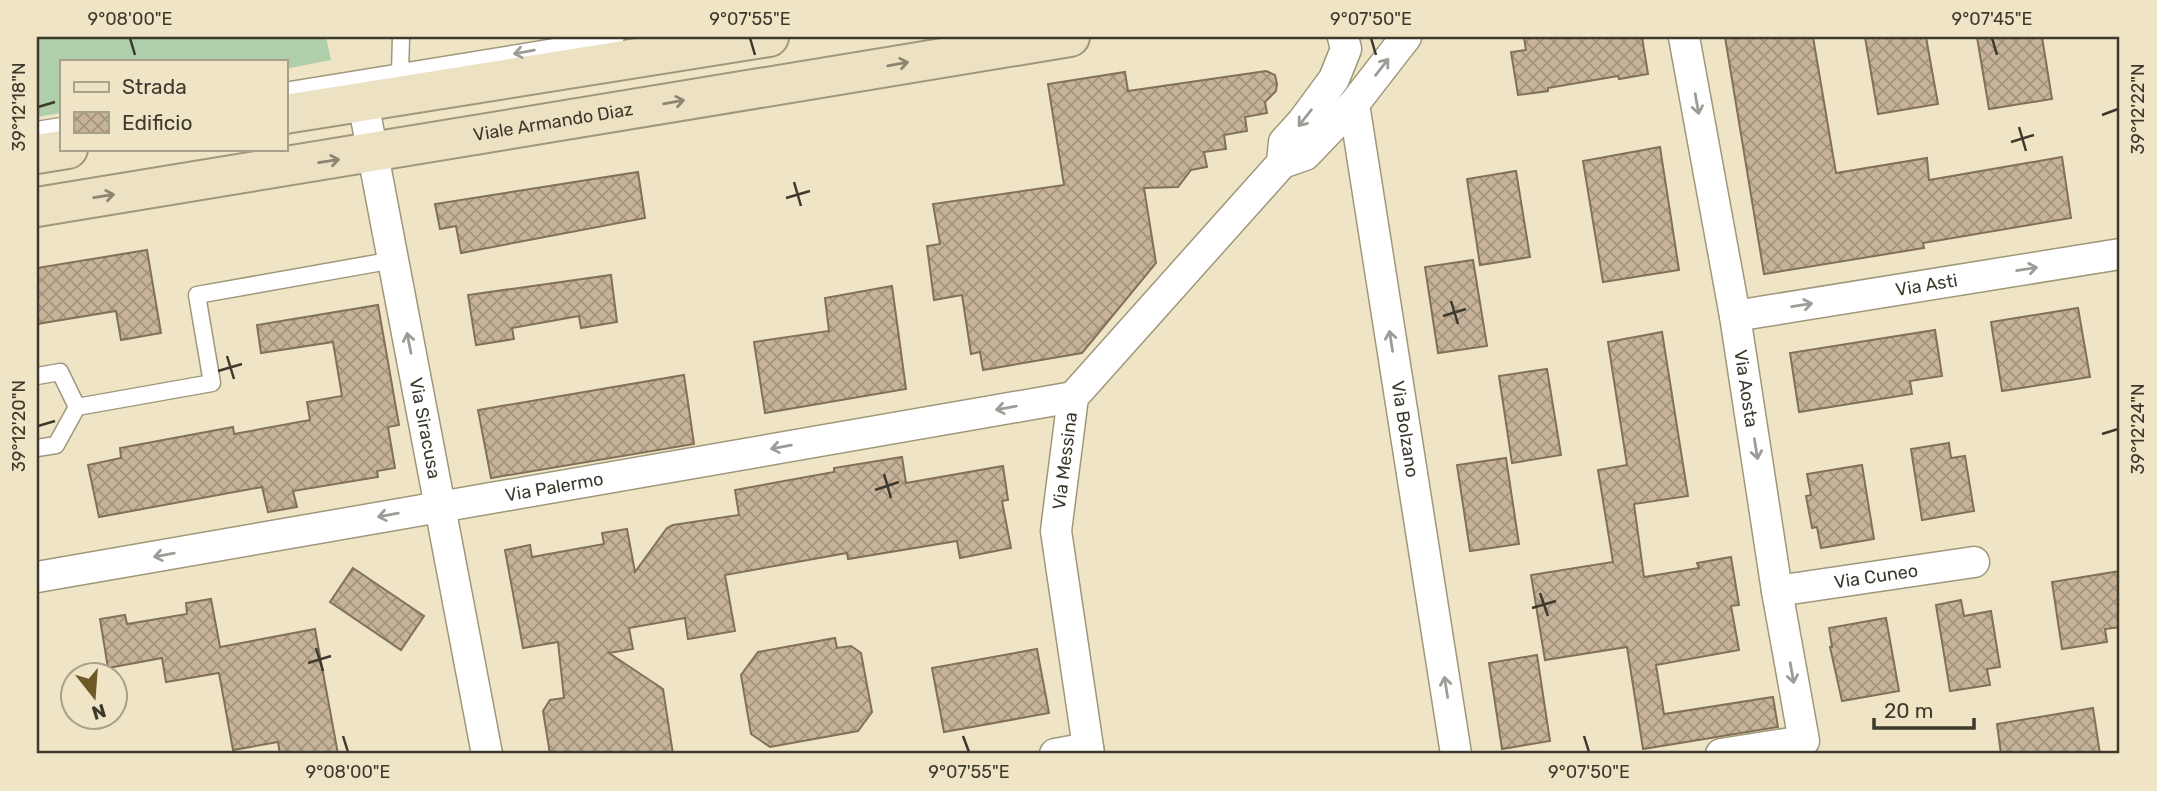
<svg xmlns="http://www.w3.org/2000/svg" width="2157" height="791" font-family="Rubik,sans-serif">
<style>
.grass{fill:#afcfaa}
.building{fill:url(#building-cross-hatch);stroke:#827058;stroke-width:2}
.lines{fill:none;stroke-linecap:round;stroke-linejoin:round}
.lane-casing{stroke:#a0977a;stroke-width:19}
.street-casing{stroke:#a0977a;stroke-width:33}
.secondary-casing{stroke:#a0977a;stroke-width:42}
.lane{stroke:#fff;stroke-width:16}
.street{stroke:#fff;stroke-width:30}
.secondary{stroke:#ede1c4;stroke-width:38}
.oneway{stroke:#9e9c96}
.oneway2{stroke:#8c8571}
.ticks{fill:none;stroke:#3d3a2d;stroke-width:2.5}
.labels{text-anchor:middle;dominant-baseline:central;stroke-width:5;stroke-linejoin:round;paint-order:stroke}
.street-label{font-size:18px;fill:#3d3a2d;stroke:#efe5c6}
.neatline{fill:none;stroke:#3d3a2d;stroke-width:2.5}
.ticks-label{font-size:18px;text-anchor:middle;fill:#3d3a2d}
</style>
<defs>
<pattern id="building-cross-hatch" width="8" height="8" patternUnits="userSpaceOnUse" patternTransform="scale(1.75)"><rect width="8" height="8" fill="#c7b399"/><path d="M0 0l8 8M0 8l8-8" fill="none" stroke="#a3937d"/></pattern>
</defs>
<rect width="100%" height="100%" fill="#efe5c6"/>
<path class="grass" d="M 37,37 L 326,37 L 331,60 L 285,69 L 285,61 L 61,61 L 61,113 L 37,117 Z"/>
<path class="building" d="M 1524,37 L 1642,37 L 1648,74 L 1619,79 L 1618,76 L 1548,88 L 1548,91 L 1518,95 L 1511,52 L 1526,50 Z
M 1725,37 L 1813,37 L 1836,173 L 1927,158 L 1929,180 L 2062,157 L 2071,218 L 1923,243 L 1924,248 L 1764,274 Z
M 1865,37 L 1926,37 L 1938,104 L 1878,114 Z
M 1977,37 L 2042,37 L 2052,99 L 1989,109 Z
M 1266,71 L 1275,75 L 1277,84 L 1276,91 L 1265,102 L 1267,113 L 1245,117 L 1247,131 L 1224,135 L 1226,149 L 1204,152 L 1207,167 L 1191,170 L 1178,187 L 1144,188 L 1156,263 L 1082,353 L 983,370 L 980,352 L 971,354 L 962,295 L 934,300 L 927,246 L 940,244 L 933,204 L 1064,185 L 1048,84 L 1125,72 L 1128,91 Z
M 1660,147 L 1679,270 L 1603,282 L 1583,161 Z
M 1516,171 L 1530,257 L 1480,265 L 1467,179 Z
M 638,172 L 645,218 L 461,253 L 456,226 L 440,229 L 435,204 Z
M 147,250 L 161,333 L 121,340 L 116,311 L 37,324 L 37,268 Z
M 1473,260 L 1487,346 L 1438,353 L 1425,267 Z
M 611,275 L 617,322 L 581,328 L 579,316 L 512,328 L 514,339 L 476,345 L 468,295 Z
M 892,286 L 906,389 L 765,413 L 754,342 L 829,331 L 825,298 Z
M 378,305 L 399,425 L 388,427 L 395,468 L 377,471 L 378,477 L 293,491 L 297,507 L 268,512 L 262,487 L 99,517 L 88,465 L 121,458 L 120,448 L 233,427 L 234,434 L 310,420 L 307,402 L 342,396 L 333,342 L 261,353 L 257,325 Z
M 2078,308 L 2090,377 L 2002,391 L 1991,322 Z
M 1935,330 L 1942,376 L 1910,381 L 1912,394 L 1799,412 L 1790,353 Z
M 1662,332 L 1688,496 L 1634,504 L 1644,577 L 1699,568 L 1697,563 L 1731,557 L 1739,605 L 1731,606 L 1739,650 L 1656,665 L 1664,714 L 1773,697 L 1778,727 L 1643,749 L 1627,647 L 1545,660 L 1531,575 L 1613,562 L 1598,470 L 1627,465 L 1608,342 Z
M 1547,369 L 1561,455 L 1512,463 L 1499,376 Z
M 684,375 L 694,444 L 491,478 L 478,410 Z
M 1949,443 L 1951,458 L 1965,456 L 1974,511 L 1922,520 L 1911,449 Z
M 902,457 L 906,483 L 1003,466 L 1008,500 L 1002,501 L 1011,548 L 960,558 L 957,541 L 848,559 L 847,553 L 725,575 L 735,631 L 688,639 L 685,618 L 629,628 L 633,649 L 609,653 L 663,689 L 673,754 L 550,754 L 543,711 L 550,700 L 564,698 L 558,642 L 523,648 L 505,550 L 530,545 L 532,557 L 604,544 L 602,533 L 627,529 L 635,572 L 667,528 L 673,525 L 739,515 L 735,490 L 834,472 L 834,468 Z
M 1506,458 L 1519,544 L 1470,551 L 1457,465 Z
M 1862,465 L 1874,539 L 1821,548 L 1817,527 L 1812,528 L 1806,496 L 1811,495 L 1807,474 Z
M 353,568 L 424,616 L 401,650 L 330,602 Z
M 2120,571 L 2120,627 L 2105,629 L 2107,642 L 2062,649 L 2052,582 Z
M 211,599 L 220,647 L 315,629 L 338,754 L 280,754 L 278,742 L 233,750 L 219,673 L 166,682 L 162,658 L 108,668 L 100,619 L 125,615 L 127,624 L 187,614 L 186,603 Z
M 1961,600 L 1964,616 L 1991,611 L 2000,667 L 1987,669 L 1990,685 L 1950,691 L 1936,605 Z
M 1886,618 L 1899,691 L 1842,701 L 1830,647 L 1832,647 L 1829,628 Z
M 835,638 L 837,648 L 851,646 L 861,653 L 872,712 L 858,731 L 770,747 L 751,734 L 741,675 L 758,652 Z
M 1037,649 L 1049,713 L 944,732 L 932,668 Z
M 1537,655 L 1550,741 L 1502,749 L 1489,663 Z
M 2093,708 L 2100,754 L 2001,754 L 1997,724 Z"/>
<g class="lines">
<g class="lane-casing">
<path id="lane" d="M 400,73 L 401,37
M 285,91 L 616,37
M 37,130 L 61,126
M 37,376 L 60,372 L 77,407
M 77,407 L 212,383 L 197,295 L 394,260
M 37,448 L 56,445 L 77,407"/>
</g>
<g class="street-casing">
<g id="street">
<path id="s1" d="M 1684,37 L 1735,316 L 1777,591 L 1804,741 L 1721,754"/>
<path id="s2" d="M 363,102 L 487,754"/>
<path id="s3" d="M 1354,104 L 1456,754"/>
<path d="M 1282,163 L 1284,142 L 1303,121 L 1334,79 L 1346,49 L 1343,37"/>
<path id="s4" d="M 1735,316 L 2120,254"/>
<path id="s5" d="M 37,577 L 1073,397"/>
<path id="s6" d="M 1777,591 L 1974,562"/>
<path d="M 1055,754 L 1088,748"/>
<path id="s7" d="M 1089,754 L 1056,531 L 1073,397 L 1282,163 L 1305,155 L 1354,104 L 1406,37"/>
</g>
</g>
<g class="secondary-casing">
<g id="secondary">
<path d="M 285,114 L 769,37"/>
<path d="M 37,154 L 68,149"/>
<path id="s8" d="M 37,207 L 1070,37"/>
</g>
</g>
<use href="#lane" class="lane"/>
<use href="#street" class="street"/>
<use href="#secondary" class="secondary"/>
</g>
<defs><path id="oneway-shaft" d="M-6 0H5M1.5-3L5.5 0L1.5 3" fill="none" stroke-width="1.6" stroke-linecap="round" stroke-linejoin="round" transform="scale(1.75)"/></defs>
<g class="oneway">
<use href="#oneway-shaft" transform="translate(524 52) rotate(170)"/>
<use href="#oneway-shaft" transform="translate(1382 67) rotate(-52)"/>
<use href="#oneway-shaft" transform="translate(1697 104) rotate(80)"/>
<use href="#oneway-shaft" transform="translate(1305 118) rotate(128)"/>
<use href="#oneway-shaft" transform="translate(2027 269) rotate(-9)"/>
<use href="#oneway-shaft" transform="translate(1802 305) rotate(-9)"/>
<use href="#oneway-shaft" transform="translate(1391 341) rotate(-99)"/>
<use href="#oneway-shaft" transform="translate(409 343) rotate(-101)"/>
<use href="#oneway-shaft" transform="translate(1006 408) rotate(170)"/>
<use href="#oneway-shaft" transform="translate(781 447) rotate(170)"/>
<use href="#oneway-shaft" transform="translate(1756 449) rotate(81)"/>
<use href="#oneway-shaft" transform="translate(388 515) rotate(170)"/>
<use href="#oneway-shaft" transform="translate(164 555) rotate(170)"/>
<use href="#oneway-shaft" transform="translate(1792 673) rotate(80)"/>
<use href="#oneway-shaft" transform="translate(1446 687) rotate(-99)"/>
</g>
<g class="oneway2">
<use href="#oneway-shaft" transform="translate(898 64) rotate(-10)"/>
<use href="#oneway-shaft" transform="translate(674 102) rotate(-10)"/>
<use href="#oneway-shaft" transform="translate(329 161) rotate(-9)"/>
<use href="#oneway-shaft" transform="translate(104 196) rotate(-9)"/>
</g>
<path class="ticks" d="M 130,38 L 135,55M 750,38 L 755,55M 1371,38 L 1376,55M 1992,38 L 1997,55M 38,107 L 55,102M 2102,115 L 2118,109M 2019,127 L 2026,151M 2011,142 L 2034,135M 794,182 L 801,206M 786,198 L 810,191M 1451,301 L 1458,324M 1443,316 L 1466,309M 227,356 L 234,379M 218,371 L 242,364M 38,426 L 55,421M 2102,434 L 2118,429M 884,474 L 891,498M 875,490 L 899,482M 1540,593 L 1548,616M 1532,608 L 1556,601M 316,648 L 323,671M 308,663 L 331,656M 343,736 L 348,752M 963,736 L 969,752M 1584,736 L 1589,752"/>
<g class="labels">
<g class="street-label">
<text stroke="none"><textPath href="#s8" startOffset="523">Viale Armando Diaz</textPath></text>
<text stroke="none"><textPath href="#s4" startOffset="194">Via Asti</textPath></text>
<text stroke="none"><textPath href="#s1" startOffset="357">Via Aosta</textPath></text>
<text stroke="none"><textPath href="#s2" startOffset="332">Via Siracusa</textPath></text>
<text stroke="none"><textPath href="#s3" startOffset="329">Via Bolzano</textPath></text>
<text stroke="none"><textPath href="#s7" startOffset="296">Via Messina</textPath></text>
<text stroke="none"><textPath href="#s5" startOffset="525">Via Palermo</textPath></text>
<text stroke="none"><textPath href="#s6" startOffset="100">Via Cuneo</textPath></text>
</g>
</g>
<rect width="2157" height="791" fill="none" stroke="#efe5c6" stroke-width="77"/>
<rect x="60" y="60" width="228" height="91" fill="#efe5c6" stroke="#a8a189" stroke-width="2"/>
<rect x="74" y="82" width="35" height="10" fill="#ede1c4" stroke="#a8a189" stroke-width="2"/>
<text x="122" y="94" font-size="21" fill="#3d3a2d">Strada</text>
<rect x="74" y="112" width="35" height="21" fill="url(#building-cross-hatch)" stroke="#a8a189" stroke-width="2"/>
<text x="122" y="130" font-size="21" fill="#3d3a2d">Edificio</text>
<g transform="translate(94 696) rotate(163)"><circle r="33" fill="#efe5c6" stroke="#a8a189" stroke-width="2"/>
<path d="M0-5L12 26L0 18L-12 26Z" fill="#6e5828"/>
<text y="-10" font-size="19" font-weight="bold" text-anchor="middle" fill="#3d3a2d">N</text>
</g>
<path d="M1874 718v10h100v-10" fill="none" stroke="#3d3a2d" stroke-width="3.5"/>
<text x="1884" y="718" font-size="21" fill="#3d3a2d" stroke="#efe5c6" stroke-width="5" paint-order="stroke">20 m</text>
<rect x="38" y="38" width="2080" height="714" class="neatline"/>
<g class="ticks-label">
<text x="130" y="25">9°08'00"E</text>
<text x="750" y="25">9°07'55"E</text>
<text x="1371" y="25">9°07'50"E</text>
<text x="1992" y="25">9°07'45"E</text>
<text transform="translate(19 107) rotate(-90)" y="6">39°12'18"N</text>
<text transform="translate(2138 109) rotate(-90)" y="6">39°12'22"N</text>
<text transform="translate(19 426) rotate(-90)" y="6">39°12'20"N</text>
<text transform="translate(2138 429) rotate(-90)" y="6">39°12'24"N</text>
<text x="348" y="778">9°08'00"E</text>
<text x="969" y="778">9°07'55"E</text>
<text x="1589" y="778">9°07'50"E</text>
</g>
</svg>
